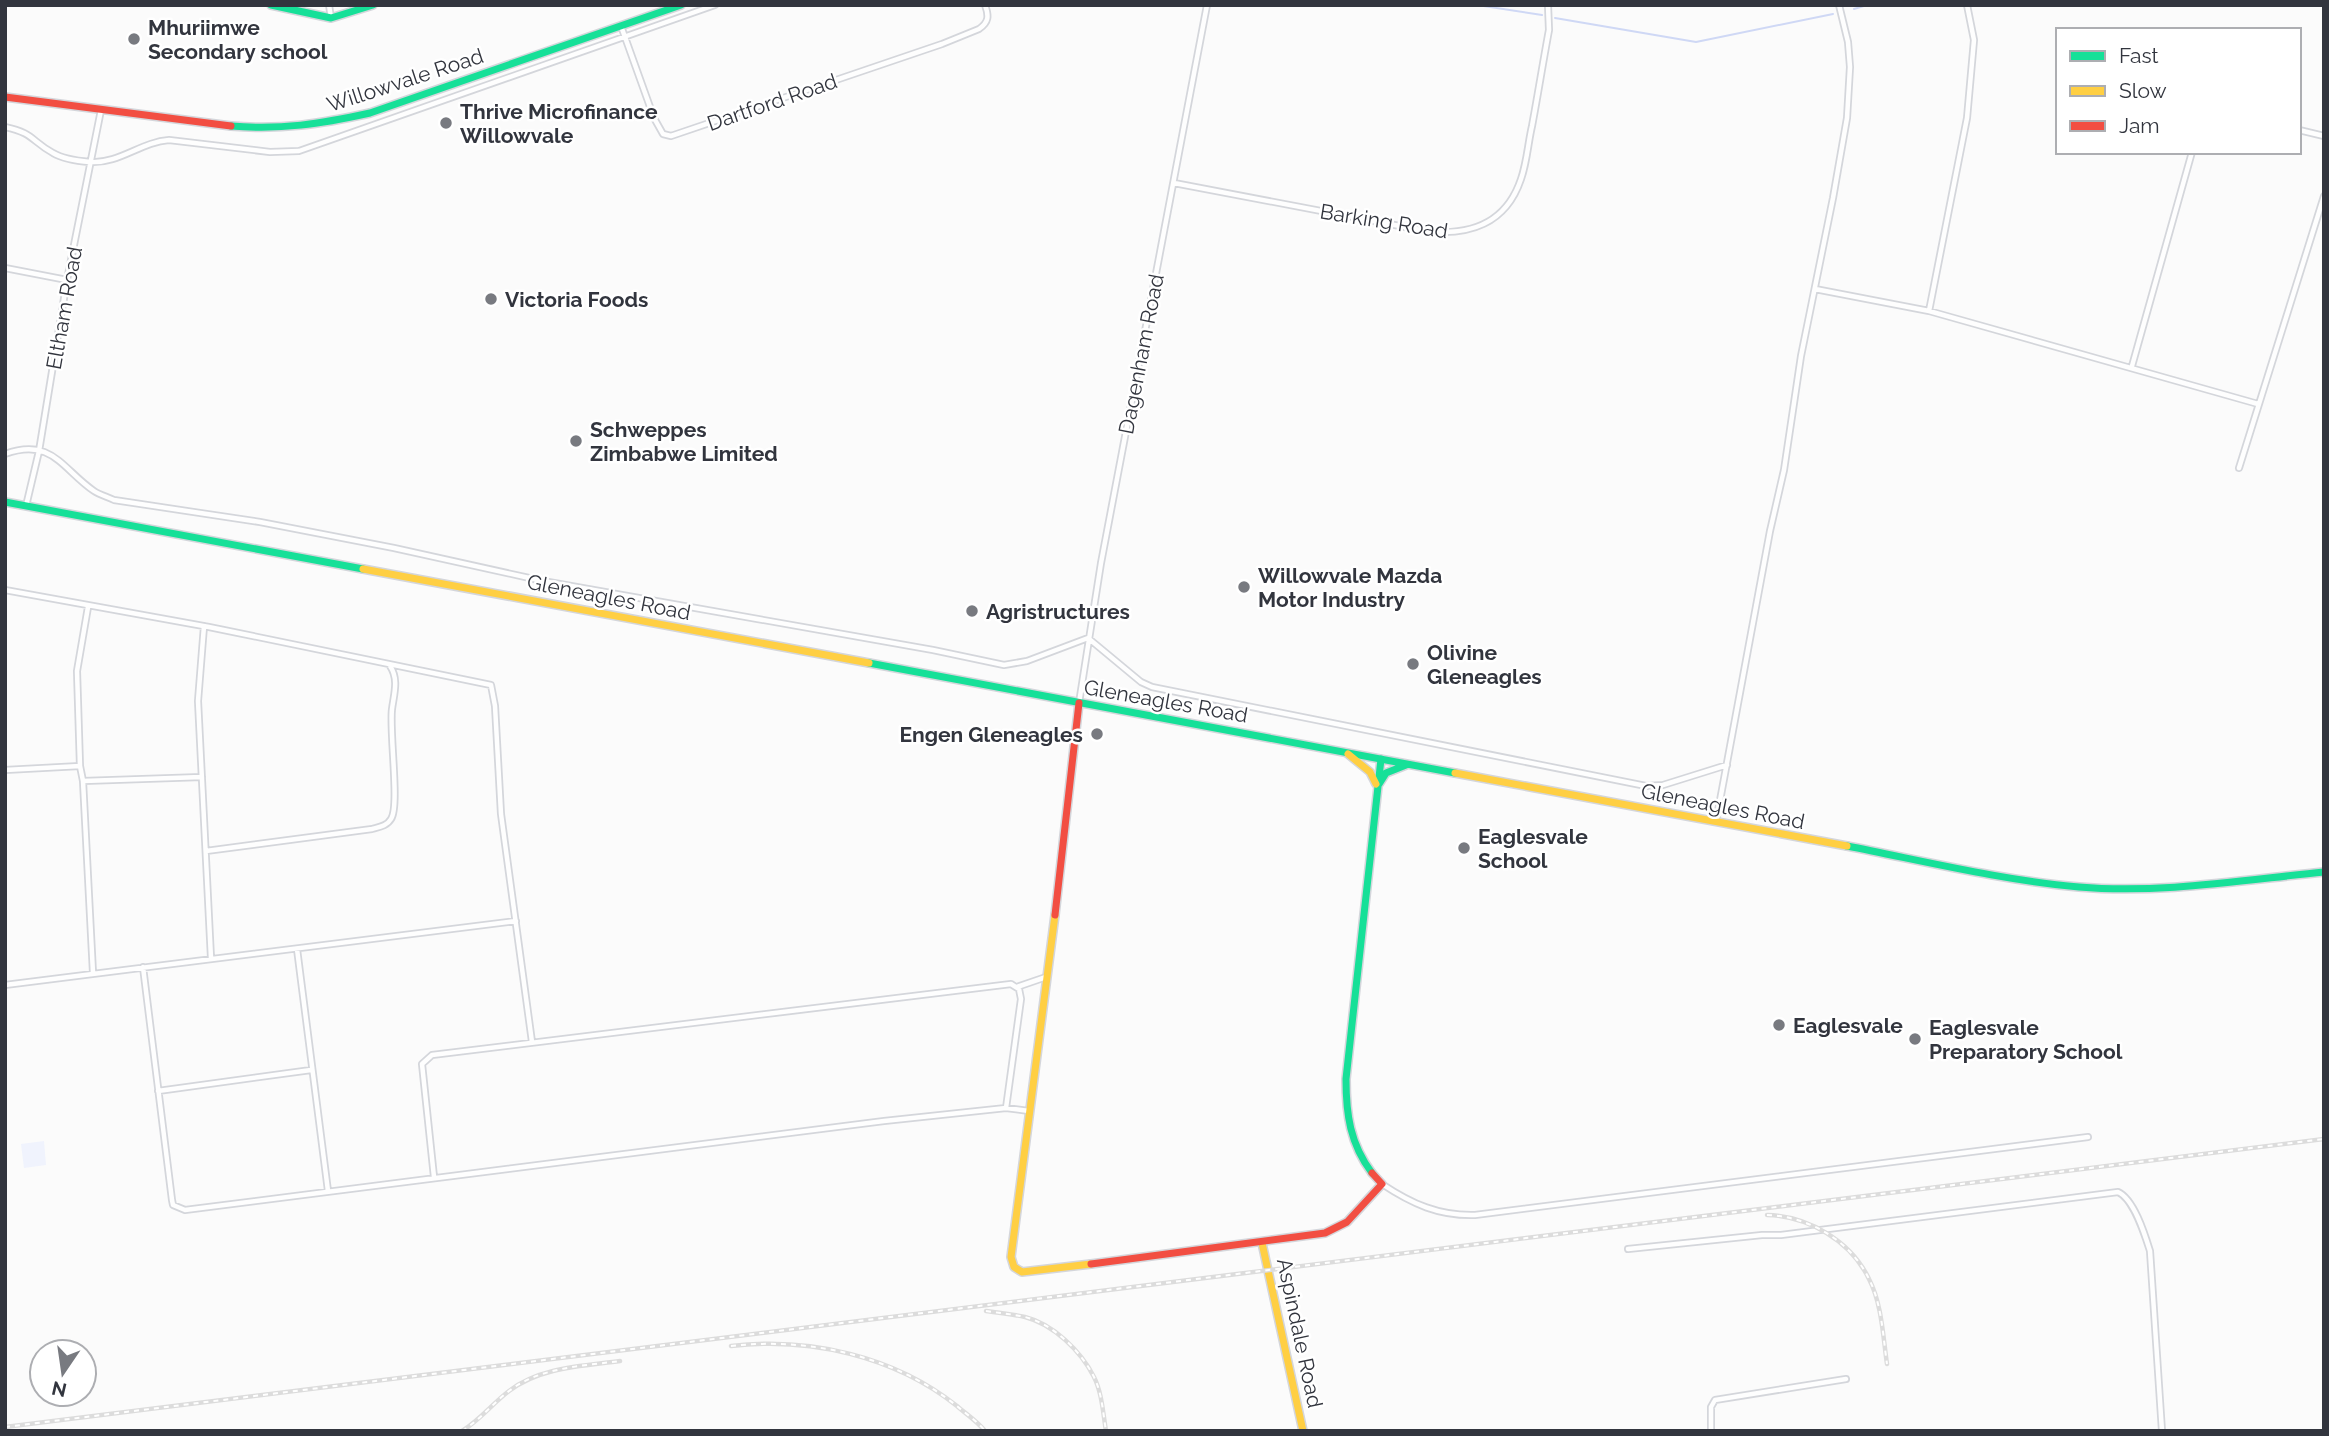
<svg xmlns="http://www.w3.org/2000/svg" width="2329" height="1436" font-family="Raleway,sans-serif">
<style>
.green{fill:#f0f3fd}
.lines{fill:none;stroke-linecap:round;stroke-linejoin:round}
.stream{stroke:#cfd8f5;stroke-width:2}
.street-casing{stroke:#d4d6db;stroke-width:8}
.fast-casing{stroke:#d4d6db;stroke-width:10}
.slow-casing{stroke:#d4d6db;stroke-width:10}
.jam-casing{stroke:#d4d6db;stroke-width:10}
.street{stroke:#fefefe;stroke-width:4.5}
.fast{stroke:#16e098;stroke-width:7}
.slow{stroke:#ffcf43;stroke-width:7}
.jam{stroke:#f24e42;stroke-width:7}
.rail-casing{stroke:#dcdcdc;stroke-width:4.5}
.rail{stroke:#fff;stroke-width:2;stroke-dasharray:5;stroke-linecap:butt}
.poi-dot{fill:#787a80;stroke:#fff;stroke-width:2.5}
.labels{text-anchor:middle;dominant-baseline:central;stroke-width:5;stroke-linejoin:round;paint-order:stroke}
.poi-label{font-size:21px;font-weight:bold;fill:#32353e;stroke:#fff;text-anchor:start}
.street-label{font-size:21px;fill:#32353e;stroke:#fff}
</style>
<rect width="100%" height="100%" fill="#fbfbfb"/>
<path class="green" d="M 44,1141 L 46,1165 L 24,1168 L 21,1144 Z"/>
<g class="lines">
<path class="stream" d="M 1477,5 L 1542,15
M 1854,9 L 1867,5
M 1555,18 L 1696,42 L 1833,14"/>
<g class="street-casing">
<path id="street" d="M 329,5 L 331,18
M 621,26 L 654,118 L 663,134 L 671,136 L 942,44 L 979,29 C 989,22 989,16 985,5
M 5,127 C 34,133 31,141 53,153 C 63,159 78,161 90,162 C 119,164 141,142 169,140 L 270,152 L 299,151 L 715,5
M 2299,130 L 2324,136
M 1174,183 L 1426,231 C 1469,236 1506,224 1521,179 C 1527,162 1528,143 1532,126 C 1538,94 1543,62 1549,30 L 1548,5
M 5,268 L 67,280
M 1815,289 L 1929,311 L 2258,404
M 1929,311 L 1967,118 L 1974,40 L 1967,5
M 2132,366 L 2192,152
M 5,454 C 52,437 62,469 94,491 C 100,495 108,497 114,500 L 260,522 L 394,548 L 543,581 L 933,650 L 1004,665 L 1027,661 L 1088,638 L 1141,682 L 1152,687 L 1646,786 L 1663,785 L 1727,765
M 2239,468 L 2324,196
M 26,506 L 39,451 L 67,280 L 101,110
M 5,590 L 209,627 L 491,685 L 495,706 L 501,814 L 532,1042
M 88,607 L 77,671 L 80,766 L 83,781 L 93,973
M 204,626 L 198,701 L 211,958
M 1079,703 L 1101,563 L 1207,5
M 5,770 L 80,766
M 83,781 L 202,777
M 1716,822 L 1770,531 L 1784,470 L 1801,356 L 1833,198 L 1847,118 L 1850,67 L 1848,42 L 1839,5
M 206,851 L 372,829 C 379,827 387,826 391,819 C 400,806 389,731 392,709 C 394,694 399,679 390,666
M 297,949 L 328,1191
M 143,967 L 172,1200 L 173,1205 L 185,1210 L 884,1121 L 1006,1108 L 1029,1111
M 5,985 L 516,921
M 1017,987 L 1046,977
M 158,1091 L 311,1070
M 434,1177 L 422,1064 L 432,1055 L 1011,984 L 1019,989 L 1021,999 L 1006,1108
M 1382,1184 C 1412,1204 1439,1216 1475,1215 L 2088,1137
M 1628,1249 L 1762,1235 L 1781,1235 L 2118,1192 C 2134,1199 2145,1235 2150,1251 L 2162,1431
M 1711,1431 L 1711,1407 L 1715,1400 L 1846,1379"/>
</g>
<g class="fast-casing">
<path id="fast" d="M 271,5 L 331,18 L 373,5
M 231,126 C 282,130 320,124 370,113 L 681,5
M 5,502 L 363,569
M 869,663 L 1455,773
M 1379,784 L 1386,773 L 1406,765
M 1847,846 C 1924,861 2001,880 2079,887 C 2160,894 2243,880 2324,872
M 1372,1173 C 1350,1144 1346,1114 1346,1079 L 1381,759"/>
</g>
<g class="slow-casing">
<path id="slow" d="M 363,569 L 869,663
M 1348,754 L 1370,772 L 1376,784
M 1455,773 L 1847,846
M 1055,915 L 1011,1257 L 1014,1267 L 1022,1272 L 1091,1264
M 1262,1243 L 1303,1431"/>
</g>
<g class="jam-casing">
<path id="jam" d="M 5,97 L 231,126
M 1055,915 L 1079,703
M 1091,1264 L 1325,1233 L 1347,1222 L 1382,1184 L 1372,1173"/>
</g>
<use href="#street" class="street"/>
<use href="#fast" class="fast"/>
<use href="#slow" class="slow"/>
<use href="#jam" class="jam"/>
<g class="rail-casing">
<path id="rail" d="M 1767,1215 C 1808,1216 1851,1241 1869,1279 C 1882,1304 1883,1337 1887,1364
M 986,1311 C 999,1313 1012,1314 1025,1317 C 1053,1324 1081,1351 1094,1377 C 1102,1393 1103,1413 1106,1431
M 731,1346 C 810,1337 894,1356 957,1406 C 966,1414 977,1421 985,1431
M 5,1427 L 2324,1139
M 462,1431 C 480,1420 492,1404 509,1391 C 540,1367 583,1366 620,1361"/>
</g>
<use href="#rail" class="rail"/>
</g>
<g class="poi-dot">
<circle cx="134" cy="39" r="7"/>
<circle cx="446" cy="123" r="7"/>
<circle cx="491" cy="299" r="7"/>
<circle cx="576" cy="441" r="7"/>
<circle cx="1244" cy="587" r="7"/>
<circle cx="972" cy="611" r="7"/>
<circle cx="1413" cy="664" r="7"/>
<circle cx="1097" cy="734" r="7"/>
<circle cx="1464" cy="848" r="7"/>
<circle cx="1779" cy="1025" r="7"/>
<circle cx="1915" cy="1039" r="7"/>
</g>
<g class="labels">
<g class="poi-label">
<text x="148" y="27">Mhuriimwe<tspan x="148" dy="24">Secondary school</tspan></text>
<text x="460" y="111">Thrive Microfinance<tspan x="460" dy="24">Willowvale</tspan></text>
<text x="505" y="299">Victoria Foods</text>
<text x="590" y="429">Schweppes<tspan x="590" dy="24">Zimbabwe Limited</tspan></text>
<text x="1258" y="575">Willowvale Mazda<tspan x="1258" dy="24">Motor Industry</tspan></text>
<text x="986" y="611">Agristructures</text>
<text x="1427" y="652">Olivine<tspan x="1427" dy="24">Gleneagles</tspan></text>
<text x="1083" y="734" text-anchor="end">Engen Gleneagles</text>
<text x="1478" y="836">Eaglesvale<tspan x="1478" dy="24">School</tspan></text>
<text x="1793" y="1025">Eaglesvale</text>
<text x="1929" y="1027">Eaglesvale<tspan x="1929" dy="24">Preparatory School</tspan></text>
</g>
<g class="street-label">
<text transform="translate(405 80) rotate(-18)">Willowvale Road</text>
<text transform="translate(772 102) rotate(-19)">Dartford Road</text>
<text transform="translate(1384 221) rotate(9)">Barking Road</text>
<text transform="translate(64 308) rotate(-80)">Eltham Road</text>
<text transform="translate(1141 354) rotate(-79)">Dagenham Road</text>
<text transform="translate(609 597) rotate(11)">Gleneagles Road</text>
<text transform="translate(1166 701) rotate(10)">Gleneagles Road</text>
<text transform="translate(1723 806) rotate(11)">Gleneagles Road</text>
<text transform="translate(1300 1333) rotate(78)">Aspindale Road</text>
</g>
</g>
<rect width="2329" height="1436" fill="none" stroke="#32353e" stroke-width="14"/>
<rect x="2056" y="28" width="245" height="126" fill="#ffffff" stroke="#adaeb2" stroke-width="2"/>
<rect x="2070" y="51" width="35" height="10" fill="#16e098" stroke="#adaeb2" stroke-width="2"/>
<text x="2119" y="63" font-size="21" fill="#32353e">Fast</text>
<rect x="2070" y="86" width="35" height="10" fill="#ffcf43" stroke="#adaeb2" stroke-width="2"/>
<text x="2119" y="98" font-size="21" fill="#32353e">Slow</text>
<rect x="2070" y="121" width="35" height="10" fill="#f24e42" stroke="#adaeb2" stroke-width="2"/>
<text x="2119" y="133" font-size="21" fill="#32353e">Jam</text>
<g transform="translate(63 1373) rotate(193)"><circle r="33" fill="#ffffff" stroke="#adaeb2" stroke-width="2"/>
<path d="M0-5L12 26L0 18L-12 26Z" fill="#787a80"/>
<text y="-10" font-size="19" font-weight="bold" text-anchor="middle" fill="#32353e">N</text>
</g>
</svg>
